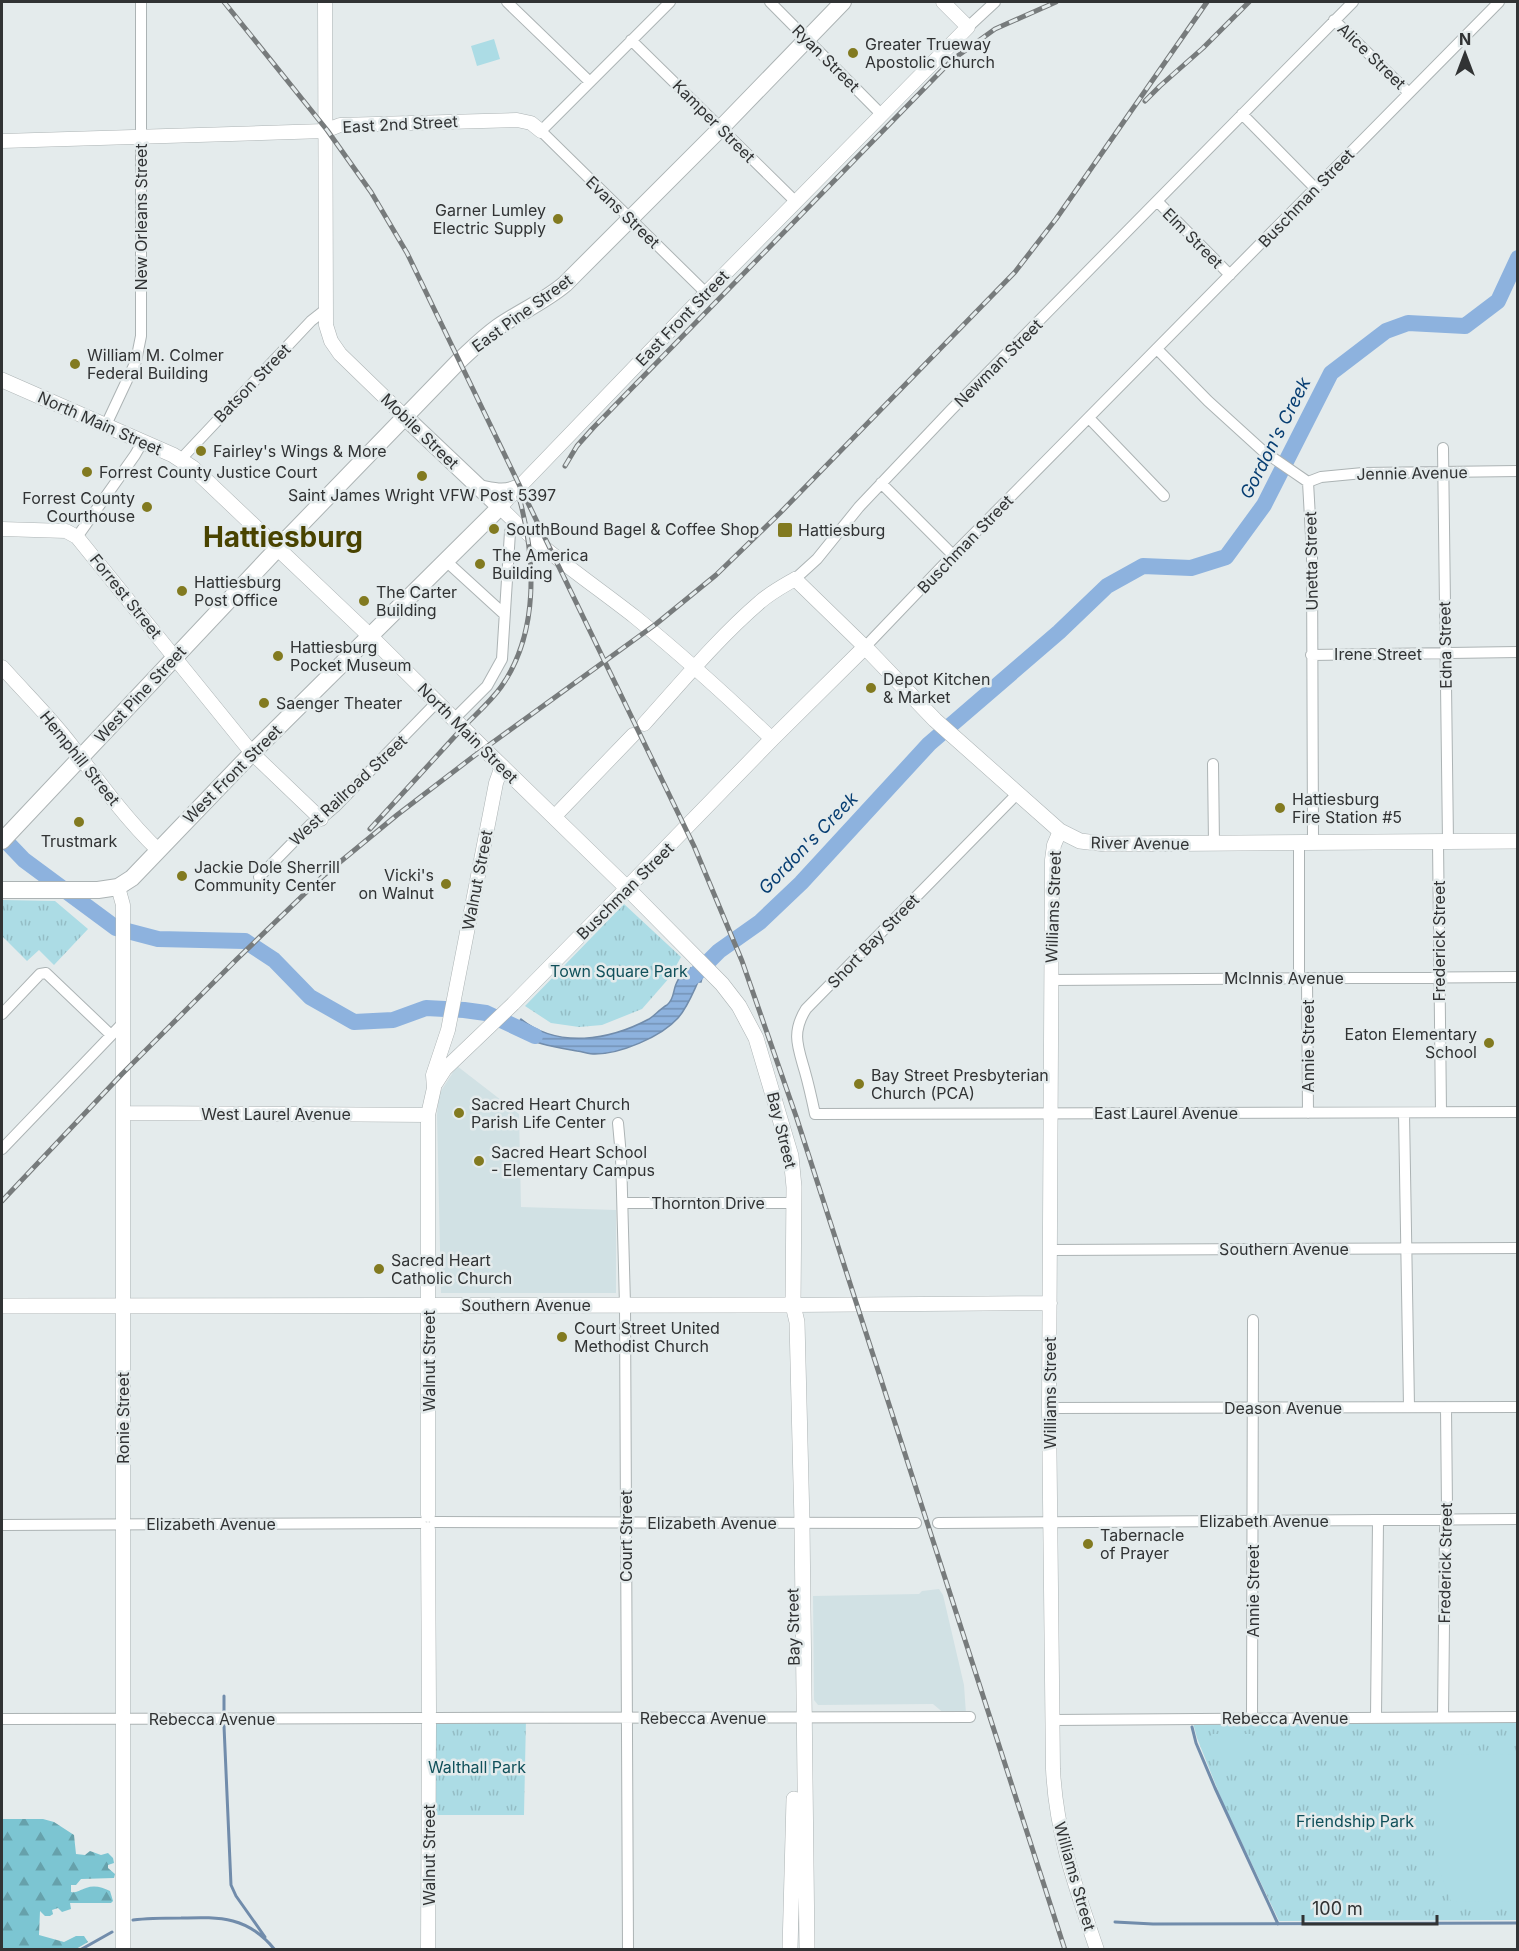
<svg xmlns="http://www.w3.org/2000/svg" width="1519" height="1951" font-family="Inter,sans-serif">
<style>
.built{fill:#d1e1e4}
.forest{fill:url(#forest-firs)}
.park{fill:url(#park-tufts)}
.pitch{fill:#acdce5}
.water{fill:url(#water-rules);stroke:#718cab;stroke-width:1.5}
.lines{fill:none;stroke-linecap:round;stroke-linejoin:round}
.stream{stroke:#718cab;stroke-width:3}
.river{stroke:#8db2de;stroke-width:16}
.minor-casing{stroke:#acb3b4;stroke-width:12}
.tertiary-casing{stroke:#acb3b4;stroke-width:15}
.secondary-casing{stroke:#acb3b4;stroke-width:16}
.primary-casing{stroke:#acb3b4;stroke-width:18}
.minor{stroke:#fff;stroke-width:10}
.tertiary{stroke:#fff;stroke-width:14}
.secondary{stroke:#fff;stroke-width:15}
.primary{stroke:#fff;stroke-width:16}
.rail-casing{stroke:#777b7c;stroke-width:5}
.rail{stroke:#e4ebec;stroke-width:3;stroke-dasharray:9;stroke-linecap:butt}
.poi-dot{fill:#827a20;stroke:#e4ebec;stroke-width:2}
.labels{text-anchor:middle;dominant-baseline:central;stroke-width:5;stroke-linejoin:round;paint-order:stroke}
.poi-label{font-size:16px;fill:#313334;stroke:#e4ebec;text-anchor:start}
.street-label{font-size:16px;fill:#313334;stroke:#e4ebec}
.park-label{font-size:16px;fill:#10505a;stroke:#e4ebec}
.water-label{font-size:18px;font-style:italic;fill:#073e72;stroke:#e4ebec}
.town-label{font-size:28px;font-weight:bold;fill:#494300;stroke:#e4ebec}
</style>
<defs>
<pattern id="forest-firs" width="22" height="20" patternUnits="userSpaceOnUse" patternTransform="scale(1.5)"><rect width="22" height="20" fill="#7cc5d2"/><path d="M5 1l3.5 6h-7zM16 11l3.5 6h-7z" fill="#66a1ab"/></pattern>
<pattern id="park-tufts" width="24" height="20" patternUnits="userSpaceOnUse" patternTransform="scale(1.5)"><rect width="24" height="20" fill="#acdce5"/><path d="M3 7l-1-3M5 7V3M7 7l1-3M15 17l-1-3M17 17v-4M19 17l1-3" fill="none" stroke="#94bdc5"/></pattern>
<pattern id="water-rules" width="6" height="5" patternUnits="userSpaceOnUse" patternTransform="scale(1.5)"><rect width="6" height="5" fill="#8db2de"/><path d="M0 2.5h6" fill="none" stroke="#7491b5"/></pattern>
</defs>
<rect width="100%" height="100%" fill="#e4ebec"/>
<path class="built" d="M 457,1066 L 519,1114 L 521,1207 L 616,1210 L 616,1293 L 441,1293 L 437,1115 L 439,1094 Z
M 939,1589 L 943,1595 L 964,1685 L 966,1714 L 946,1715 L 933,1704 L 818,1705 L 814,1700 L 813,1596 L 919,1594 L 922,1591 Z"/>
<path class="forest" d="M 2,1819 L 43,1819 L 54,1822 L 74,1835 L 76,1854 L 85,1855 L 90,1851 L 101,1855 L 108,1853 L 113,1858 L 114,1863 L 108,1865 L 108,1868 L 115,1874 L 114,1878 L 81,1879 L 76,1885 L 71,1885 L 71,1892 C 78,1893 79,1890 86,1888 C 94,1885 102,1887 110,1891 L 113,1901 L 111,1903 L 70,1903 L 71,1909 L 62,1912 L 58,1908 L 52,1910 L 53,1914 L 50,1916 L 45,1916 L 40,1911 L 39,1935 L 64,1942 L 76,1936 L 84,1936 L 88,1942 L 76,1949 L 2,1949 Z"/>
<path class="park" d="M 2,900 L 55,901 L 88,929 L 54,965 L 39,950 L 27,961 L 2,936 Z
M 624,904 L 681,957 L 670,977 L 642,1009 L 602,1025 L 579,1027 L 551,1023 L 525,1006 Z
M 526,1719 L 524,1815 L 429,1815 L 434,1722 Z
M 1517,1722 L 1517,1920 L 1279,1921 L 1223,1803 L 1197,1738 L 1193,1723 Z"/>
<path class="pitch" d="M 494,39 L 500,59 L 477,66 L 471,46 Z
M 1212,1734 L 1252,1734 L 1252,1754 L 1212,1754 Z
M 1517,1754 L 1517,1901 L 1451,1902 L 1434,1855 L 1434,1761 L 1440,1755 Z"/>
<path class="water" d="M 691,968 L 702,978 L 701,982 L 698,982 C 692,995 687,1008 678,1018 C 661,1037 620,1054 595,1054 C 589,1054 584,1052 577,1051 C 554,1047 533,1044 512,1031 L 521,1019 C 558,1049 610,1040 649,1019 C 654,1016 660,1009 667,1005 C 674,1000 673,991 676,984 C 679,976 684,972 691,968 Z"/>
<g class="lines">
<path class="stream" d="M 224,1696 L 224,1712
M 224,1726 L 231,1885 L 236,1896 L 265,1937
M 1192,1727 L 1196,1743 L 1215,1788 L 1278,1924
M 133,1920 C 149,1918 165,1918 181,1918 C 220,1917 248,1916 275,1950
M 1115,1922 L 1153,1924 L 1518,1923
M 80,1950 L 112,1932"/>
<path class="river" d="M 2,837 L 24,860 L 116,928 L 158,939 L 245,941 L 274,960 L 310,997 L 354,1022 L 393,1020 L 426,1008 L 464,1010 L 486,1013 L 535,1036
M 693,977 L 719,951 L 760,922 L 801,883 L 929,744 L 1059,632 L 1107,586 L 1143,566 L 1191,568 L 1226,557 L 1264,505 L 1331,373 L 1386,331 L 1408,323 L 1465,326 L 1498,301 L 1518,258"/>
<g class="minor-casing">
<path id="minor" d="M 507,2 L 590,82
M 670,2 L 541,131 L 706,293
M 770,2 L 882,115
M 1334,20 L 1409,93
M 968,27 L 995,2
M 631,40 L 796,202
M 1242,114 L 1315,188
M 1157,201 L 1230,275
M 1157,349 L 1208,401 L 1263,451 L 1308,482 L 1312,554 L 1313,843
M 1089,418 L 1164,496
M 106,425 L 136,361 L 141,336 L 141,2
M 1443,448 L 1448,842
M 181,459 L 311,321 L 325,310
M 1308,482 L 1321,477 L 1363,473 L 1518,471
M 881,483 L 953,555
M 77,537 L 135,455 L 143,441
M 446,561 L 504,614
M 795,579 L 817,559 L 859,507 L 951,410 L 1353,2
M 865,647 L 953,555 L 1499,2
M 1311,655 L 1518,652
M 454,719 L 487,686 L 502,659 L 510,532 L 514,522
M 1213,764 L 1214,844
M 1017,794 L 806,1009 C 791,1033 798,1047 805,1072 C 809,1086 812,1100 815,1114 L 1518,1112
M 1438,842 L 1441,1112
M 259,877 L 311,824 L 321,819 L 335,807 L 437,702
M 1299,978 L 1299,843
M 1307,978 L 1308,1113
M 1051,980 L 1518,977
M 2,1014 L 40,974 L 46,973 L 111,1035
M 1404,1113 L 1409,1407
M 618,1123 L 621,1156 L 625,1305 L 628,1950
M 2,1149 L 122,1024
M 623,1203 L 794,1203
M 1050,1250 L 1518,1248
M 1049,1408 L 1518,1407
M 435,1522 L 916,1523
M 938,1523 L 1518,1519
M 2,1525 L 421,1523
M 1443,1717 L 1445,1530 L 1447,1509 L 1446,1408
M 435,1718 L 970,1717
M 1252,1718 L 1253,1320
M 1376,1718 L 1378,1521
M 2,1719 L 423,1718
M 1052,1720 L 1518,1717"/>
</g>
<g class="tertiary-casing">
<path id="tertiary" d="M 325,2 L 326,325 L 331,341 L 340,354 L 405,417
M 2,141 L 325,131 L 340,125 L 517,120 L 531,123 L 541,131
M 2,529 L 66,531 L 77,537 L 252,753 L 321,819
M 2,667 C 25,693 51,718 72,746 C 99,782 126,819 158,850
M 644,724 C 681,683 718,638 760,602 C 770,593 783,586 795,579 L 865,647
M 772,739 C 728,697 683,656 635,617 C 589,581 540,549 500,507 L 706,293 L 968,27 L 943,2
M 554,817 L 633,735
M 1060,831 L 1054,845 L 1052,860 L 1049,1408 L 1053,1769 C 1056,1834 1076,1888 1097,1950
M 118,887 L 123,905 L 123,1950
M 436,1083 L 445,1069 L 513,1004 L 627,888
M 124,1113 L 428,1115
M 793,1305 L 1050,1303
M 428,1515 L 428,1115 L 434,1088 L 433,1075 L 448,1030 L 496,783 L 502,766
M 428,1529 L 429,1712
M 428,1950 L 429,1724"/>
</g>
<g class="secondary-casing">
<path id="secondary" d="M 2,380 L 173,455 L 193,468 L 370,636 L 484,749 L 627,888 L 722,984 L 739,1006 L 756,1038 L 791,1156 L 794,1187 L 793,1305 L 797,1322 L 802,1523 L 807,1949
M 627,888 L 772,739 L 865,647 L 935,720 L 1060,831 L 1080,841 L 1106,844 L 1518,841
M 2,1306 L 793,1305
M 790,1949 L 794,1799"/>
</g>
<g class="primary-casing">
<path id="primary" d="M 479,488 C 492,491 505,494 517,488
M 2,841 L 278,548 L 459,361 C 472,349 484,337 498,327 C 520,312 545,301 565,284 L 721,128 L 843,2
M 2,890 L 98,890 L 118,887 L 132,878 L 252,753 L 500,507 L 405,417"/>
</g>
<use href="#minor" class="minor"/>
<use href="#tertiary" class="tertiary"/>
<use href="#secondary" class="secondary"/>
<use href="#primary" class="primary"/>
<g class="rail-casing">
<path id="rail" d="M 224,2 L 327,130 L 371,192 L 407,253 L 694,846 L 742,961 L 796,1116 L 1065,1950
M 1145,101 L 1160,86 L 1203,48 L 1249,2
M 565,466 L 577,446 L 593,428 L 952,60 L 995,29 L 1056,2
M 370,829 C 399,797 428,766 457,734 C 471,718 488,705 501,687 C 539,633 536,559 519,497
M 2,1201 L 122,1074 L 237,959 L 323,876 L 397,815 L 474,756 L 656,624 L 716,575 L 780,513 L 1015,272 L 1056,219 L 1207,2"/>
</g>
<use href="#rail" class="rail"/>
</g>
<g class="poi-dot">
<circle cx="853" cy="53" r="6"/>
<circle cx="558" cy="219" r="6"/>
<circle cx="75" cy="364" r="6"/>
<circle cx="201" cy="451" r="6"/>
<circle cx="87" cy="472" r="6"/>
<circle cx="422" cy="476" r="6"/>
<circle cx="147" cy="507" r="6"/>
<circle cx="494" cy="529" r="6"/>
<rect x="777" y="522" width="16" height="16" rx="3"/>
<circle cx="480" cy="564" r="6"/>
<circle cx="182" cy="591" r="6"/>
<circle cx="364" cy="601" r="6"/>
<circle cx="278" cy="656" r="6"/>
<circle cx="871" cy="688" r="6"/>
<circle cx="264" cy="703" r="6"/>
<circle cx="1280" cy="808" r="6"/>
<circle cx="79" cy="822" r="6"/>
<circle cx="182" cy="876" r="6"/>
<circle cx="446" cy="884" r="6"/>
<circle cx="1489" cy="1043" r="6"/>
<circle cx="859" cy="1084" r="6"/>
<circle cx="459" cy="1113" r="6"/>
<circle cx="479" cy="1161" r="6"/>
<circle cx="379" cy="1269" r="6"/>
<circle cx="562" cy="1337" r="6"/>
<circle cx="1088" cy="1544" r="6"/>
</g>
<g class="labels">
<g class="poi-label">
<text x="865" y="44">Greater Trueway<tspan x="865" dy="18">Apostolic Church</tspan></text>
<text x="546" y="210" text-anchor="end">Garner Lumley<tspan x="546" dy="18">Electric Supply</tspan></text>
<text x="87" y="355">William M. Colmer<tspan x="87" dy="18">Federal Building</tspan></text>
<text x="213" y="451">Fairley's Wings &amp; More</text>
<text x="99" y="472">Forrest County Justice Court</text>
<text x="422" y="495" text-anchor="middle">Saint James Wright VFW Post 5397</text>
<text x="135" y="498" text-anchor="end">Forrest County<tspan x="135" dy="18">Courthouse</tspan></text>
<text x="506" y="529">SouthBound Bagel &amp; Coffee Shop</text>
<text x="798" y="530">Hattiesburg</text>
<text x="492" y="555">The America<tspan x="492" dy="18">Building</tspan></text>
<text x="194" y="582">Hattiesburg<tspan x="194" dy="18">Post Office</tspan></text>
<text x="376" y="592">The Carter<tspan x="376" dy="18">Building</tspan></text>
<text x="290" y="647">Hattiesburg<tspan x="290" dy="18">Pocket Museum</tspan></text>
<text x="883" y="679">Depot Kitchen<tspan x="883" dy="18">&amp; Market</tspan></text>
<text x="276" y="703">Saenger Theater</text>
<text x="1292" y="799">Hattiesburg<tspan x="1292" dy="18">Fire Station #5</tspan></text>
<text x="79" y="841" text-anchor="middle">Trustmark</text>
<text x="194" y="867">Jackie Dole Sherrill<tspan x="194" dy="18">Community Center</tspan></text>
<text x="434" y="875" text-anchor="end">Vicki's<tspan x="434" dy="18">on Walnut</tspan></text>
<text x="1477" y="1034" text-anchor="end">Eaton Elementary<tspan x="1477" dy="18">School</tspan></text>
<text x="871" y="1075">Bay Street Presbyterian<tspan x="871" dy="18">Church (PCA)</tspan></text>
<text x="471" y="1104">Sacred Heart Church<tspan x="471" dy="18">Parish Life Center</tspan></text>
<text x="491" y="1152">Sacred Heart School<tspan x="491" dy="18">- Elementary Campus</tspan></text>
<text x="391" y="1260">Sacred Heart<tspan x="391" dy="18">Catholic Church</tspan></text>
<text x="574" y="1328">Court Street United<tspan x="574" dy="18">Methodist Church</tspan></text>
<text x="1100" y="1535">Tabernacle<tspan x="1100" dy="18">of Prayer</tspan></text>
</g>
<g class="street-label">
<text transform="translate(1372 56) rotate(44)">Alice Street</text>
<text transform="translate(826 58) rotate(45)">Ryan Street</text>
<text transform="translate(714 121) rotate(45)">Kamper Street</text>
<text transform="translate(400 124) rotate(-3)">East 2nd Street</text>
<text transform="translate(1306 198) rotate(-46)">Buschman Street</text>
<text transform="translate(623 212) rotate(44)">Evans Street</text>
<text transform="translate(141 217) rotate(-90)">New Orleans Street</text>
<text transform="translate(1193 238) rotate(45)">Elm Street</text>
<text transform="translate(522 313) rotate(-36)">East Pine Street</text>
<text transform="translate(682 318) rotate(-46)">East Front Street</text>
<text transform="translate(998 363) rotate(-45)">Newman Street</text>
<text transform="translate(252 383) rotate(-46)">Batson Street</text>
<text transform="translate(100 423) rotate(24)">North Main Street</text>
<text transform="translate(420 431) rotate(44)">Mobile Street</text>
<text transform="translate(1412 473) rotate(-1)">Jennie Avenue</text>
<text transform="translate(965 544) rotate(-46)">Buschman Street</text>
<text transform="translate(1311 561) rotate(-91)">Unetta Street</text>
<text transform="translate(126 596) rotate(51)">Forrest Street</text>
<text transform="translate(1445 645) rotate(-91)">Edna Street</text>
<text x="1378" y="654">Irene Street</text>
<text transform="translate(140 694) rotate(-47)">West Pine Street</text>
<text transform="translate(468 733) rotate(45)">North Main Street</text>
<text transform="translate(80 758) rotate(51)">Hemphill Street</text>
<text transform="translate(232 774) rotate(-45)">West Front Street</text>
<text transform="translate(348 790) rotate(-43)">West Railroad Street</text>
<text transform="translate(1140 843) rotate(1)">River Avenue</text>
<text transform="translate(477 880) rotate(-79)">Walnut Street</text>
<text transform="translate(625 891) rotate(-45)">Buschman Street</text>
<text transform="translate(1053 907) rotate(-88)">Williams Street</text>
<text transform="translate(873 941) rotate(-46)">Short Bay Street</text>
<text transform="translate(1439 941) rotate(-90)">Frederick Street</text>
<text x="1284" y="978">McInnis Avenue</text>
<text transform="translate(1308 1046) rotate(-90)">Annie Street</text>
<text x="1166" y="1113">East Laurel Avenue</text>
<text x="276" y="1114">West Laurel Avenue</text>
<text transform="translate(782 1130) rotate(76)">Bay Street</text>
<text x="708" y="1203">Thornton Drive</text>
<text x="1284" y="1249">Southern Avenue</text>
<text x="526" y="1305">Southern Avenue</text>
<text transform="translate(429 1361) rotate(-90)">Walnut Street</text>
<text transform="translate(1050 1393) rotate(-90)">Williams Street</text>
<text x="1283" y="1408">Deason Avenue</text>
<text transform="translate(123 1418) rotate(-90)">Ronie Street</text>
<text x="1264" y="1521">Elizabeth Avenue</text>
<text x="712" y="1523">Elizabeth Avenue</text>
<text x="211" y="1524">Elizabeth Avenue</text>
<text transform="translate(626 1536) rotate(-90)">Court Street</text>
<text transform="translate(1445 1563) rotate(-89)">Frederick Street</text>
<text transform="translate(1253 1591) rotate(-90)">Annie Street</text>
<text transform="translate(793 1627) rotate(-91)">Bay Street</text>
<text x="703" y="1718">Rebecca Avenue</text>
<text x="1285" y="1718">Rebecca Avenue</text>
<text x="212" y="1719">Rebecca Avenue</text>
<text transform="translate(429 1855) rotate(-90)">Walnut Street</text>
<text transform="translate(1075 1876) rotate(74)">Williams Street</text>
</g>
<g class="park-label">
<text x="619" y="971">Town Square Park</text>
<text x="477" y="1767">Walthall Park</text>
<text x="1355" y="1821">Friendship Park</text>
</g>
<g class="water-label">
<text transform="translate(1275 438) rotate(-63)">Gordon's Creek</text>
<text transform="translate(808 843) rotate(-46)">Gordon's Creek</text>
</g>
<g class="town-label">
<text x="283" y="537">Hattiesburg</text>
</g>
</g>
<rect width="1519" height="1951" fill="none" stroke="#313334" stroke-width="6"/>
<g transform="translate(1465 54)" stroke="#e4ebec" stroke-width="4.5" paint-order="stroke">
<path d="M0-4.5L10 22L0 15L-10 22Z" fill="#313334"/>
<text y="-9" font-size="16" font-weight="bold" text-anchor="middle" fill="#313334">N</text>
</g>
<path d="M1303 1915v9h134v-9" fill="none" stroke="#313334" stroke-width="3"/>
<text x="1312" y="1915" font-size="18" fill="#313334" stroke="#e4ebec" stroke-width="4.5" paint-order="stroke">100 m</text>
</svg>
